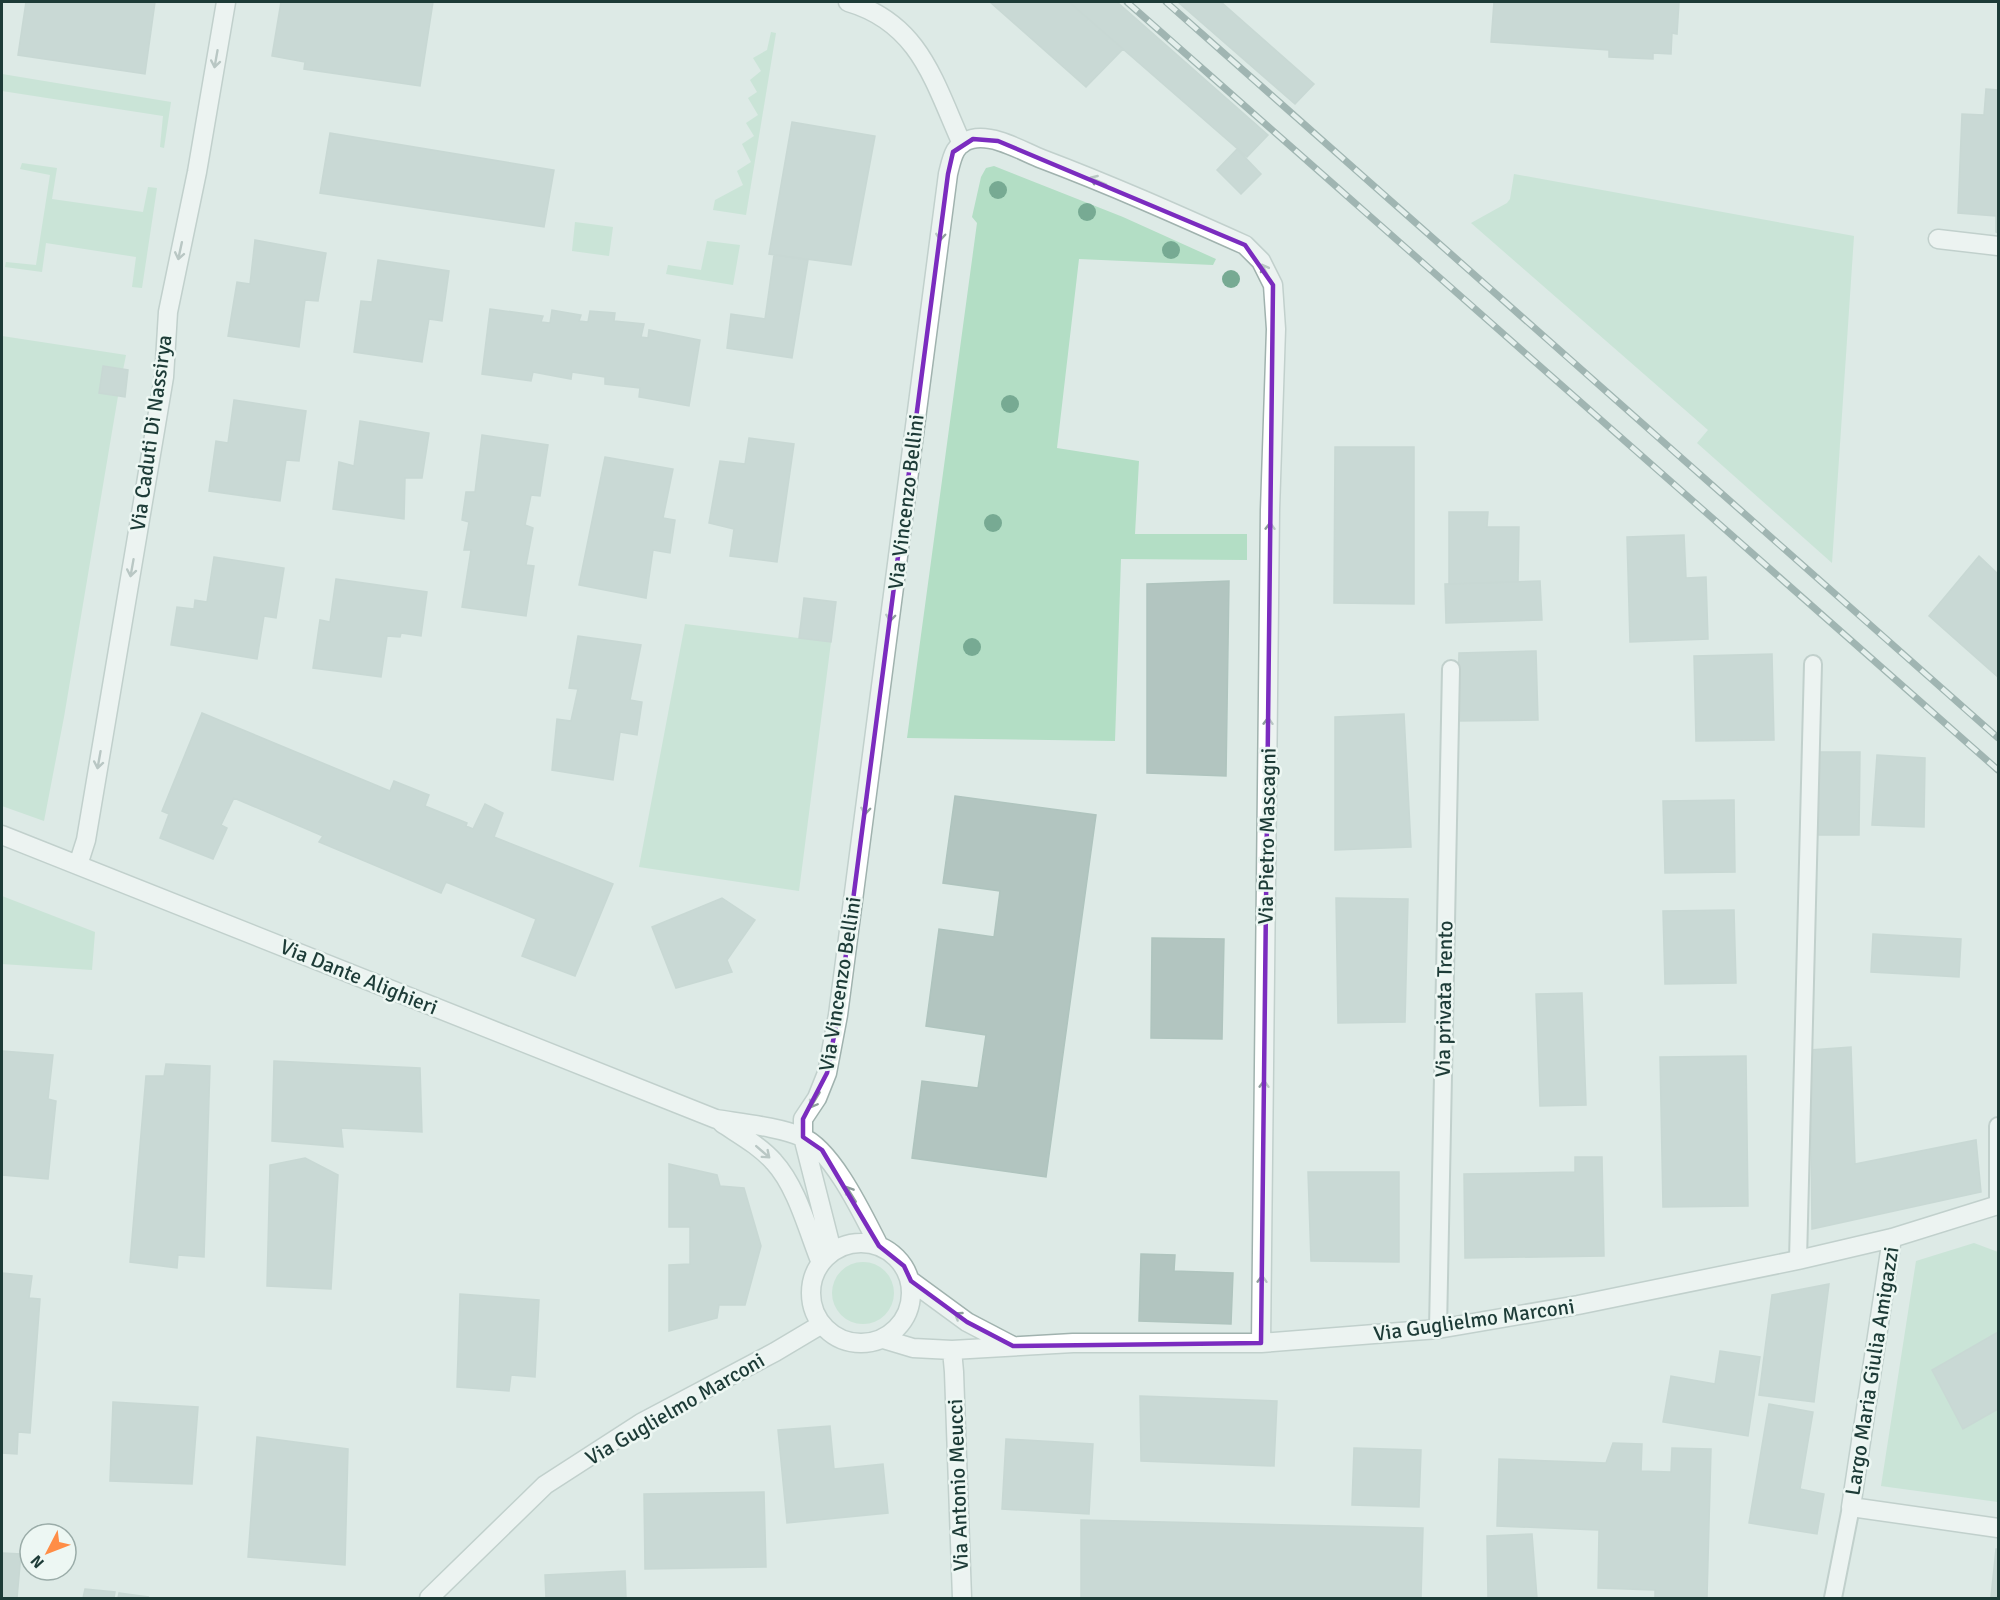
<svg xmlns="http://www.w3.org/2000/svg" width="2000" height="1600" font-family="Signika,sans-serif">
<style>
.green{fill:#b3dec5}
.building{fill:#b2c5c0;stroke:#afc4be;stroke-width:1.5}
.lines{fill:none;stroke-linecap:round;stroke-linejoin:round}
.service-casing{stroke:#a0b2ae;stroke-width:20}
.minor-casing{stroke:#a0b2ae;stroke-width:21}
.service{stroke:#fff;stroke-width:16}
.minor{stroke:#fff;stroke-width:18}
.rail-casing{stroke:#577773;stroke-width:7}
.rail{stroke:#edf7f3;stroke-width:4.5;stroke-dasharray:14;stroke-linecap:butt}
.tree{fill:#77aa93}
.oneway{stroke:#8e9d9b}
.marked{fill:none;stroke:#7b2cbf;stroke-width:4.5;stroke-linejoin:round}
.labels{text-anchor:middle;dominant-baseline:central;stroke-width:5;stroke-linejoin:round;paint-order:stroke}
.street-label{font-size:21px;fill:#1d3b37;stroke:#edf7f3}
</style>
<rect width="100%" height="100%" fill="#ddeae6"/>
<path class="green" d="M 771,32 L 776,33 L 746,215 L 713,210 L 715,200 L 743,185 L 737,171 L 751,162 L 742,144 L 754,136 L 746,123 L 758,115 L 748,98 L 757,92 L 750,80 L 761,71 L 753,58 L 767,50 Z
M 2,74 L 171,102 L 164,148 L 160,147 L 163,116 L 2,91 Z
M 22,163 L 57,168 L 52,199 L 143,212 L 148,187 L 157,188 L 142,288 L 132,287 L 136,257 L 46,243 L 42,272 L 5,267 L 6,262 L 36,265 L 50,175 L 20,169 Z
M 994,166 L 1123,217 L 1216,259 L 1213,265 L 1079,259 L 1057,448 L 1139,461 L 1135,534 L 1247,534 L 1247,560 L 1121,559 L 1115,741 L 907,738 L 977,223 L 972,217 L 981,177 L 986,168 Z
M 1514,174 L 1854,236 L 1832,563 L 1697,443 L 1708,430 L 1471,223 L 1507,203 L 1510,199 Z
M 575,222 L 613,227 L 609,256 L 572,251 Z
M 707,241 L 740,245 L 733,285 L 666,274 L 668,265 L 701,270 Z
M 2,336 L 126,355 L 123,370 L 103,366 L 99,393 L 118,396 L 64,717 L 44,821 L 2,806 Z
M 685,624 L 831,642 L 799,891 L 639,867 Z
M 2,896 L 95,932 L 92,970 L 2,964 Z
M 1974,1243 L 1998,1252 L 1998,1332 L 1932,1370 L 1963,1429 L 1998,1409 L 1998,1502 L 1881,1486 L 1916,1261 Z
M832 1293a31 31 0 1 1 62 0a31 31 0 1 1-62 0Z"/>
<path class="building" d="M 26,2 L 155,2 L 145,74 L 18,55 Z
M 281,2 L 433,2 L 420,86 L 304,69 L 305,62 L 272,56 Z
M 990,2 L 1069,2 L 1123,49 L 1086,87 Z
M 1069,2 L 1117,2 L 1268,135 L 1247,157 Z
M 1178,2 L 1221,2 L 1314,84 L 1295,104 Z
M 1494,2 L 1679,2 L 1677,34 L 1672,33 L 1671,54 L 1653,53 L 1653,59 L 1609,57 L 1609,50 L 1491,42 Z
M 1986,89 L 1998,90 L 1998,233 L 1996,232 L 1996,216 L 1958,213 L 1962,114 L 1984,115 Z
M 792,122 L 875,136 L 851,265 L 769,254 Z
M 330,133 L 554,170 L 544,227 L 320,193 Z
M 1237,149 L 1261,174 L 1241,194 L 1217,170 Z
M 255,240 L 326,253 L 318,301 L 305,300 L 299,347 L 228,336 L 237,282 L 250,284 Z
M 774,255 L 808,260 L 792,358 L 727,348 L 731,314 L 765,319 Z
M 378,260 L 449,271 L 442,321 L 429,319 L 422,362 L 354,352 L 361,301 L 372,302 Z
M 490,309 L 543,316 L 541,322 L 550,323 L 552,310 L 581,315 L 579,321 L 588,322 L 590,311 L 615,313 L 614,321 L 644,324 L 641,337 L 648,338 L 649,330 L 700,340 L 689,406 L 639,397 L 640,388 L 605,384 L 605,377 L 572,372 L 571,379 L 533,372 L 531,381 L 482,374 Z
M 103,366 L 128,370 L 125,397 L 99,393 Z
M 234,400 L 306,411 L 299,461 L 286,460 L 280,501 L 209,491 L 216,441 L 228,443 Z
M 360,421 L 429,433 L 422,478 L 405,478 L 404,519 L 333,509 L 339,462 L 354,466 Z
M 482,435 L 548,445 L 540,496 L 531,495 L 525,525 L 533,528 L 526,565 L 534,566 L 526,616 L 462,607 L 471,550 L 464,550 L 469,522 L 462,520 L 466,492 L 475,492 Z
M 749,438 L 794,444 L 777,562 L 730,556 L 734,529 L 709,523 L 720,461 L 745,464 Z
M 1335,447 L 1414,447 L 1414,604 L 1334,603 Z
M 605,457 L 673,469 L 663,518 L 675,520 L 670,553 L 653,550 L 646,598 L 579,585 Z
M 1449,512 L 1488,512 L 1487,527 L 1519,527 L 1518,582 L 1449,584 Z
M 1684,535 L 1686,578 L 1706,577 L 1708,639 L 1630,642 L 1627,537 Z
M 1979,556 L 1998,574 L 1998,677 L 1929,616 Z
M 214,557 L 284,568 L 276,618 L 264,616 L 257,659 L 171,645 L 177,607 L 194,609 L 195,600 L 207,602 Z
M 336,579 L 427,592 L 421,636 L 401,633 L 400,637 L 387,636 L 381,677 L 313,668 L 320,620 L 330,622 Z
M 1229,581 L 1226,776 L 1147,773 L 1147,584 Z
M 1540,581 L 1542,620 L 1446,623 L 1445,584 Z
M 804,598 L 836,602 L 831,642 L 799,638 Z
M 578,636 L 641,645 L 630,700 L 642,702 L 637,735 L 620,732 L 613,780 L 552,770 L 557,719 L 571,721 L 578,689 L 569,688 Z
M 1536,651 L 1538,720 L 1457,721 L 1459,653 Z
M 1772,654 L 1774,740 L 1696,741 L 1694,656 Z
M 202,713 L 390,791 L 394,781 L 429,795 L 425,806 L 467,823 L 466,826 L 473,829 L 485,804 L 503,813 L 494,837 L 613,884 L 575,976 L 522,956 L 536,919 L 446,882 L 441,893 L 319,842 L 323,836 L 234,798 L 221,825 L 227,828 L 213,859 L 160,838 L 169,814 L 162,811 Z
M 1404,714 L 1411,847 L 1335,850 L 1335,717 Z
M 1813,752 L 1860,752 L 1859,835 L 1813,835 Z
M 1877,755 L 1925,758 L 1924,827 L 1872,825 Z
M 955,796 L 1096,815 L 1046,1177 L 912,1158 L 922,1081 L 978,1088 L 986,1035 L 926,1026 L 939,929 L 994,937 L 1000,891 L 943,883 Z
M 1734,800 L 1735,872 L 1665,873 L 1663,801 Z
M 722,898 L 755,920 L 727,960 L 732,972 L 676,988 L 652,927 Z
M 1336,898 L 1408,899 L 1405,1022 L 1338,1023 Z
M 1734,910 L 1736,983 L 1665,984 L 1663,911 Z
M 1873,934 L 1961,939 L 1959,977 L 1871,972 Z
M 1152,938 L 1224,939 L 1222,1039 L 1151,1038 Z
M 1582,993 L 1586,1105 L 1540,1106 L 1536,994 Z
M 1851,1047 L 1855,1164 L 1976,1140 L 1981,1192 L 1812,1229 L 1810,1050 Z
M 2,1051 L 53,1055 L 48,1099 L 56,1101 L 48,1179 L 2,1175 Z
M 1746,1056 L 1748,1206 L 1663,1207 L 1660,1057 Z
M 274,1061 L 420,1068 L 422,1132 L 341,1128 L 343,1147 L 272,1141 Z
M 166,1064 L 210,1066 L 204,1257 L 178,1255 L 177,1268 L 130,1262 L 146,1076 L 164,1076 Z
M 1575,1157 L 1602,1157 L 1604,1256 L 1465,1258 L 1464,1174 L 1575,1172 Z
M 305,1158 L 338,1175 L 331,1289 L 267,1286 L 270,1165 Z
M 669,1164 L 717,1175 L 720,1186 L 744,1188 L 761,1246 L 745,1305 L 719,1305 L 717,1318 L 669,1331 L 669,1265 L 690,1264 L 690,1227 L 669,1227 Z
M 1308,1172 L 1399,1172 L 1399,1262 L 1311,1261 Z
M 1141,1254 L 1175,1255 L 1174,1271 L 1233,1273 L 1231,1324 L 1139,1321 Z
M 2,1273 L 32,1276 L 29,1298 L 40,1299 L 30,1433 L 18,1432 L 17,1454 L 2,1453 Z
M 1829,1284 L 1814,1402 L 1759,1395 L 1772,1295 Z
M 460,1294 L 539,1300 L 535,1377 L 511,1375 L 509,1391 L 457,1387 Z
M 1998,1332 L 1998,1409 L 1963,1429 L 1932,1370 Z
M 1720,1351 L 1760,1357 L 1748,1436 L 1663,1422 L 1671,1376 L 1715,1384 Z
M 1140,1396 L 1277,1401 L 1274,1466 L 1141,1461 Z
M 113,1402 L 198,1407 L 192,1484 L 110,1481 Z
M 1769,1404 L 1813,1412 L 1800,1489 L 1824,1494 L 1817,1534 L 1749,1523 Z
M 830,1426 L 834,1469 L 883,1464 L 888,1513 L 787,1523 L 778,1430 Z
M 257,1437 L 348,1449 L 345,1565 L 248,1557 Z
M 1006,1439 L 1093,1444 L 1089,1514 L 1002,1509 Z
M 1613,1443 L 1642,1444 L 1641,1471 L 1671,1472 L 1672,1448 L 1711,1449 L 1707,1598 L 1655,1598 L 1655,1590 L 1598,1588 L 1599,1530 L 1497,1526 L 1499,1459 L 1606,1463 Z
M 1354,1448 L 1421,1450 L 1419,1507 L 1352,1505 Z
M 764,1492 L 766,1567 L 645,1569 L 644,1494 Z
M 1081,1520 L 1423,1528 L 1421,1598 L 1081,1598 Z
M 1532,1534 L 1537,1598 L 1488,1598 L 1487,1536 Z
M 1996,1549 L 1998,1549 L 1998,1598 L 1991,1597 Z
M 2,1553 L 21,1554 L 17,1598 L 2,1598 Z
M 625,1571 L 626,1598 L 546,1598 L 545,1575 Z
M 85,1589 L 115,1592 L 114,1598 L 83,1598 Z
M 119,1593 L 149,1597 L 118,1598 Z"/>
<g class="lines">
<g class="service-casing">
<path id="service" d="M 1998,1205 L 1998,1126
M 1798,1260 L 1813,664
M 1438,1329 L 1451,669
M 1833,1598 L 1851,1507"/>
</g>
<g class="minor-casing">
<path id="minor" d="M 848,2 C 920,23 934,82 962,144
M 1938,239 L 1998,246
M 2,835 L 716,1119 C 740,1123 780,1127 802,1137 C 833,1150 864,1217 879,1246
M 78,865 L 86,840 L 164,377 L 168,312 L 197,172 L 226,2
M 722,1123 C 740,1135 760,1146 774,1162 C 797,1187 808,1231 821,1263
M 1892,1238 L 1851,1507 L 1998,1528
M811 1293a50 50 0 1 1 100 0a50 50 0 1 1-100 0Z
M 832,1251 L 803,1137 L 803,1119 L 817,1098 L 827,1073 L 838,1015 L 948,174 C 952,158 954,143 972,139 C 994,134 1022,151 1042,159 C 1111,185 1178,215 1245,245 L 1261,261 L 1273,285 L 1276,329 L 1270,510 L 1261,1343
M 911,1281 L 967,1322 L 1011,1345
M 883,1339 L 913,1348 L 952,1350 L 1073,1343 L 1261,1343 L 1438,1329 L 1578,1305 L 1798,1260 L 1892,1238 L 1998,1205
M 952,1350 L 954,1372 L 962,1598
M 429,1598 L 545,1485 L 641,1423 L 775,1352 L 822,1324"/>
</g>
<use href="#service" class="service"/>
<use href="#minor" class="minor"/>
<g class="rail-casing">
<path id="rail" d="M 1127,2 L 1998,770
M 1166,2 L 1998,738"/>
</g>
<use href="#rail" class="rail"/>
</g>
<g class="tree">
<circle cx="998" cy="190" r="9"/>
<circle cx="1087" cy="212" r="9"/>
<circle cx="1171" cy="250" r="9"/>
<circle cx="1231" cy="279" r="9"/>
<circle cx="1010" cy="404" r="9"/>
<circle cx="993" cy="523" r="9"/>
<circle cx="972" cy="647" r="9"/>
</g>
<defs><path id="oneway-shaft" d="M-6 0H5M1.5-3L5.5 0L1.5 3" fill="none" stroke-width="1.6" stroke-linecap="round" stroke-linejoin="round" transform="scale(1.5)"/></defs>
<g class="oneway">
<use href="#oneway-shaft" transform="translate(216 59) rotate(100)"/>
<use href="#oneway-shaft" transform="translate(1098 181) rotate(-157)"/>
<use href="#oneway-shaft" transform="translate(941 232) rotate(96)"/>
<use href="#oneway-shaft" transform="translate(180 251) rotate(102)"/>
<use href="#oneway-shaft" transform="translate(1266 272) rotate(-118)"/>
<use href="#oneway-shaft" transform="translate(1270 531) rotate(-89)"/>
<use href="#oneway-shaft" transform="translate(132 568) rotate(100)"/>
<use href="#oneway-shaft" transform="translate(891 613) rotate(97)"/>
<use href="#oneway-shaft" transform="translate(1268 726) rotate(-89)"/>
<use href="#oneway-shaft" transform="translate(99 760) rotate(100)"/>
<use href="#oneway-shaft" transform="translate(866 806) rotate(97)"/>
<use href="#oneway-shaft" transform="translate(1264 1089) rotate(-89)"/>
<use href="#oneway-shaft" transform="translate(815 1100) rotate(121)"/>
<use href="#oneway-shaft" transform="translate(763 1152) rotate(41)"/>
<use href="#oneway-shaft" transform="translate(851 1194) rotate(-122)"/>
<use href="#oneway-shaft" transform="translate(1262 1284) rotate(-89)"/>
<use href="#oneway-shaft" transform="translate(962 1318) rotate(-147)"/>
</g>
<path d="M0 0H2000V1600H0ZM 973,139 L 998,141 L 1245,245 L 1273,285 L 1261,1343 L 1013,1346 L 967,1322 L 911,1281 L 904,1266 L 879,1246 L 822,1150 L 803,1137 L 803,1119 L 827,1073 L 838,1015 L 948,174 L 953,152 Z" fill="#ddeae6" fill-opacity=".55" fill-rule="evenodd"/>
<path class="marked" d="M 973,139 L 998,141 L 1245,245 L 1273,285 L 1261,1343 L 1013,1346 L 967,1322 L 911,1281 L 904,1266 L 879,1246 L 822,1150 L 803,1137 L 803,1119 L 827,1073 L 838,1015 L 948,174 L 953,152 Z"/>
<g class="labels">
<g class="street-label">
<text transform="translate(151 433) rotate(-82)">Via Caduti Di Nassirya</text>
<text transform="translate(906 502) rotate(-83)">Via Vincenzo Bellini</text>
<text transform="translate(1267 836) rotate(-89)">Via Pietro Mascagni</text>
<text transform="translate(359 977) rotate(22)">Via Dante Alighieri</text>
<text transform="translate(840 984) rotate(-81)">Via Vincenzo Bellini</text>
<text transform="translate(1444 999) rotate(-89)">Via privata Trento</text>
<text transform="translate(1474 1320) rotate(-8)">Via Guglielmo Marconi</text>
<text transform="translate(1872 1371) rotate(-81)">Largo Maria Giulia Amigazzi</text>
<text transform="translate(675 1409) rotate(-30)">Via Guglielmo Marconi</text>
<text transform="translate(958 1485) rotate(-92)">Via Antonio Meucci</text>
</g>
</g>
<rect width="2000" height="1600" fill="none" stroke="#1d3b37" stroke-width="6"/>
<g transform="translate(48 1552) rotate(228)"><circle r="28" fill="#edf7f3" stroke="#9aaca8" stroke-width="1.5"/>
<path d="M0-4.5L10 22L0 15L-10 22Z" fill="#ff8d46"/>
<text y="-9" font-size="16" font-weight="bold" text-anchor="middle" fill="#1d3b37">N</text>
</g>
</svg>
